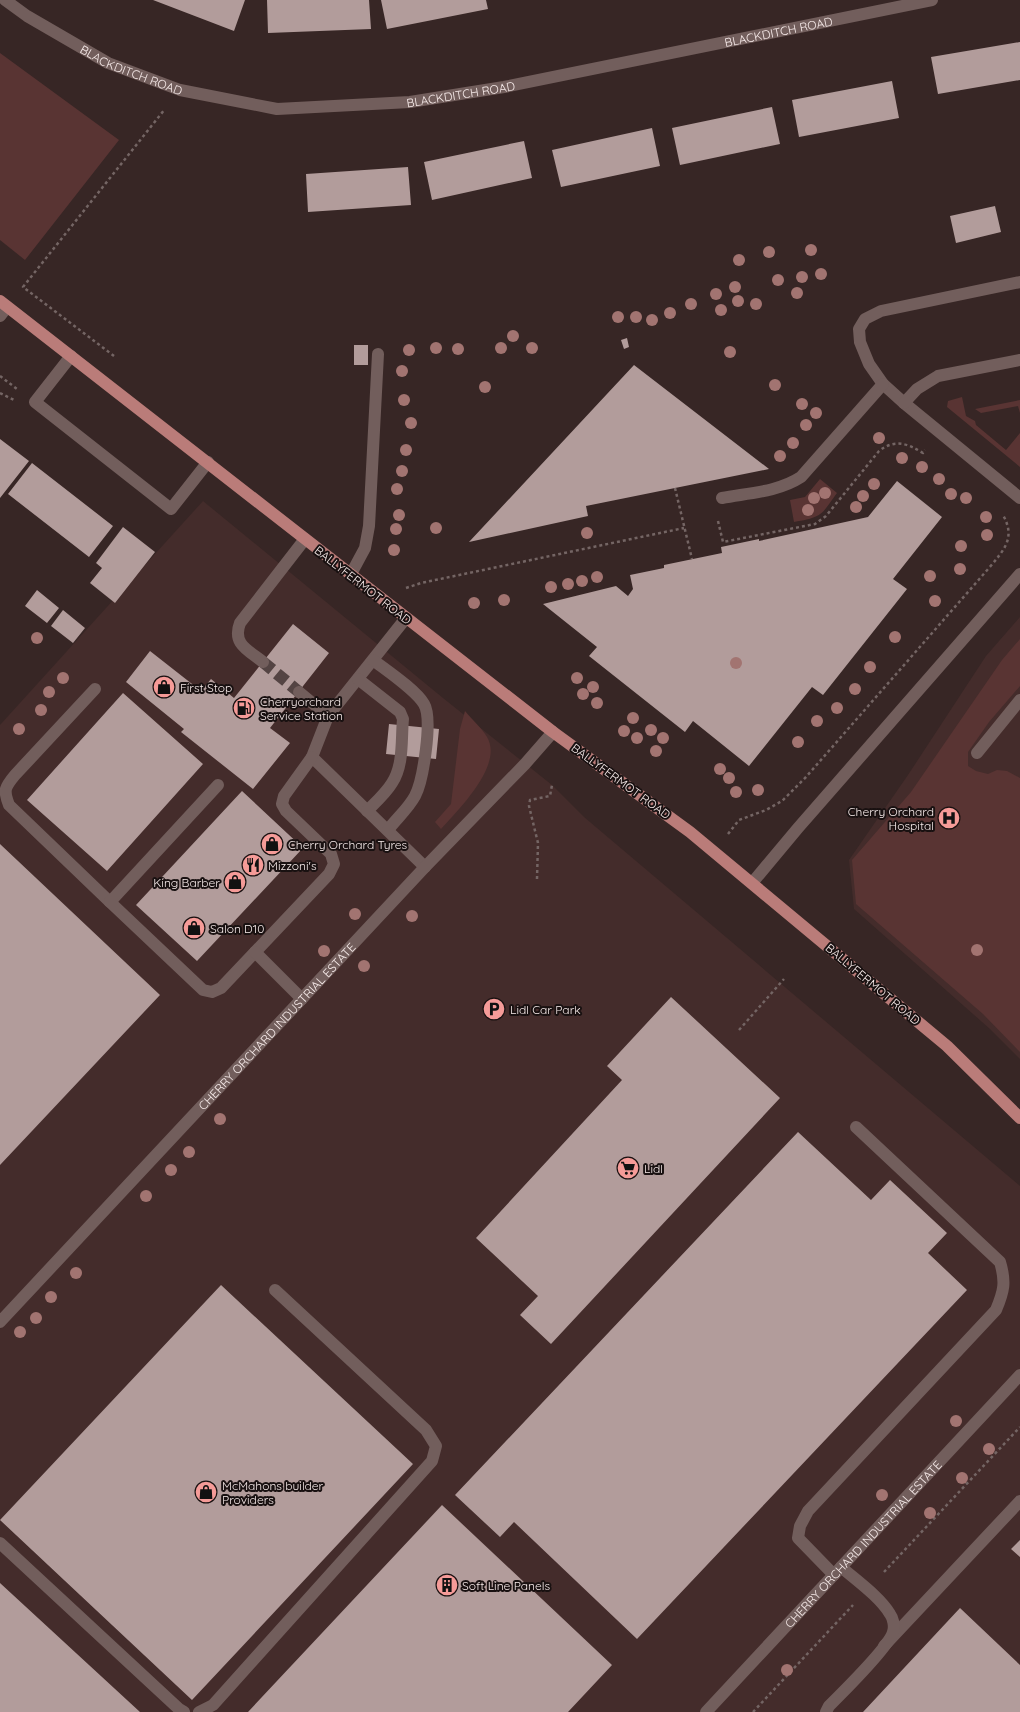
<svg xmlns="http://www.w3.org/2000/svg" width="1020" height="1712" font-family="Quicksand,sans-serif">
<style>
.built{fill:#442c2b}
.green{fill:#593433}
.building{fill:#b29c9b}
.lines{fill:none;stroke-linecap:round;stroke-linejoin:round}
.minor-tunnel{stroke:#544443;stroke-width:12;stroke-dasharray:12 6;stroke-linecap:butt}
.path{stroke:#746564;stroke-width:2.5;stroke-dasharray:3 3;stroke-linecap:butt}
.minor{stroke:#725e5c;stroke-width:12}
.major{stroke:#ba7c79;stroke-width:12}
.tree{fill:#a27471}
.labels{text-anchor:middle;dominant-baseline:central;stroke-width:4;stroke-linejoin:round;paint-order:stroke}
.street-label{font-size:12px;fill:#f7ebea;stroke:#191111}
.poi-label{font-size:12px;fill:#f7ebea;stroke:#191111;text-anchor:start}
</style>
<rect width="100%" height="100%" fill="#372625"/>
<path class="built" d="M 203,501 L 443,698 L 552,785 L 584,817 L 1020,1186 L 1020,1712 L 0,1712 L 0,725 Z
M 1020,617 L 1020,1059 L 990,1029 L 854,909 L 849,860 L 908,775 L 986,656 Z"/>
<path class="green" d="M 0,53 L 119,140 L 25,260 L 0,240 Z
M 962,397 L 966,416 L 975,421 L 976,425 L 1006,450 L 1020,433 L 1020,467 L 947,407 L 948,401 Z
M 1020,400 L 1020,413 L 1018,406 L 981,413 L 975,409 Z
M 820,479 L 837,493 C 821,515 823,517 794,522 L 790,500 L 805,497 Z
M 1020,639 L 1020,686 L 989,722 L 968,752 L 968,766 L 976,771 L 988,774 L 997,770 L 1007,771 L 1020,778 L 1020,1052 L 983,1014 L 856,904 L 852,860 L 911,792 L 1002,660 Z
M 465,711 C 472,720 482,728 487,737 C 504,765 458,810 441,829 L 435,822 L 451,804 L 460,729 Z"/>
<path class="building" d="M 153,0 L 245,0 L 234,31 Z
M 267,0 L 369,0 L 371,29 L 268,33 Z
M 381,0 L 486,0 L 488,9 L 387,29 Z
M 1020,42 L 1020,80 L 938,94 L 931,57 Z
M 892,81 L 899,118 L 799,137 L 792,100 Z
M 772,107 L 780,144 L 680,165 L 672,128 Z
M 652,128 L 660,166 L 561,187 L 552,150 Z
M 524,141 L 532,178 L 432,200 L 424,162 Z
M 408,167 L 411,205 L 308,212 L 306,174 Z
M 995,206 L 1001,232 L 956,243 L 950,216 Z
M 627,338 L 629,347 L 624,349 L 621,340 Z
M 354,345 L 368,345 L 368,365 L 354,365 Z
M 634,365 L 769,469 L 586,506 L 588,516 L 469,542 Z
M 0,439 L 29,461 L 0,498 Z
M 32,463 L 113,526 L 89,557 L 8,494 Z
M 897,481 L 942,517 L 893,579 L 907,589 L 823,695 L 812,687 L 749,766 L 693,721 L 685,732 L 589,656 L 597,647 L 543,604 L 616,586 L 628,596 L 633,589 L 630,575 L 664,568 L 664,565 L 722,553 L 721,547 L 759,539 L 759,541 L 868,517 Z
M 123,527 L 155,552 L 115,603 L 90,583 L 102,568 L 96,563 Z
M 37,590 L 59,608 L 47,623 L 25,606 Z
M 63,610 L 85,628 L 73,643 L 51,626 Z
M 293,624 L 329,653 L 270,728 L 290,743 L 253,789 L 181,732 L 184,729 L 126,682 L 150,651 L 201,691 L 211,679 L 234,698 Z
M 123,693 L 203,764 L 107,871 L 27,800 Z
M 389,724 L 439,729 L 436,759 L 386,754 Z
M 242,791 L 303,848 L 197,961 L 136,905 Z
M 0,844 L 160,995 L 0,1165 Z
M 671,997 L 780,1098 L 551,1344 L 520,1315 L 538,1296 L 476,1238 L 622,1080 L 607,1066 Z
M 798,1132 L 871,1200 L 890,1180 L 947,1233 L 928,1253 L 967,1290 L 637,1639 L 514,1522 L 500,1537 L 455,1495 Z
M 221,1285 L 413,1464 L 192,1700 L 0,1520 Z
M 442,1505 L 612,1665 L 568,1712 L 248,1712 Z
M 1020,1540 L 1020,1557 L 1011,1549 Z
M 0,1583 L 140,1712 L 0,1712 Z
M 960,1608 L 1020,1665 L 1020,1712 L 863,1712 Z"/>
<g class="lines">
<path class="minor-tunnel" d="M 263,662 L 299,692"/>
<path class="path" d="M 114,356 L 23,287 L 165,109
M 0,376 L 17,389
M 0,393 L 14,400
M 675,488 L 692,559
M 718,521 L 723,542 L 815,524 L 826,516 L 879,451 C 894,439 907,443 923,453 L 925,450
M 406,588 L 421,583 L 684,528
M 728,834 L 739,820 L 766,810 L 782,801 L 806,777 L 989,568 C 1004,550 1016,538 1003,515
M 537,879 L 538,843 L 529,806 L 530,800 L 550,796 L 552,785
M 739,1030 L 784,979
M 884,1572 L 1020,1427
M 753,1712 L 853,1605"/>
<g class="minor">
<path id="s1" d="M 5,0 L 27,16 L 108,63 L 180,90 L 277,109 L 410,102 L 504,87 L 932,0"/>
<path d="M 1020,282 L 881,311 L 865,319 L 859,329 L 860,342 L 869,364 L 883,384 L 904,403 L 1020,498"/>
<path d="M 0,316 L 7,307"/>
<path d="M 71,356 L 35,402 L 171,509 L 208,462"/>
<path d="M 904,403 L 917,389 L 938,376 L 1020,360"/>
<path d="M 722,498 C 749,493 778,492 801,477 L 883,384"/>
<path d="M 351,574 L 365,548 L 369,526 L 378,354"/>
<path d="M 406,618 L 328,716 L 312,757 L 425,867"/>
<path d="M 373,660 C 386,670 416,690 424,704 C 433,719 423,781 415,796 C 408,809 396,819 388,830"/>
<path d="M 263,662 C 248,650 232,644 240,623 L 305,539"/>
<path d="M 358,679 L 400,712 L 403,719 C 401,739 404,765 392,783 C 386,793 376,802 367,811"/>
<path d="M 95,689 L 15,775 C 5,787 3,790 9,805 L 110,902"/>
<path d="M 299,692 L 328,716"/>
<path d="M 977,753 L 1020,700"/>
<path d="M 218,785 L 110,902 L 203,990 L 212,992 L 221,988 L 329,874 L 334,864 L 331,854 L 286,811 L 282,804 L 284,796 L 312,757"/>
<path d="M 752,883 L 798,828 L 1020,574"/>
<path d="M 255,952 L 302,999"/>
<path id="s2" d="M 0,1322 L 425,867 L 525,764 L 553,732"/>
<path d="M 0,1543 L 179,1709 L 184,1712"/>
<path d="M 834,1575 L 798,1538 L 800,1526 L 808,1511 L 996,1310 C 1004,1291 1006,1282 1000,1262 L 856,1127"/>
<path d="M 884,1646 L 1020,1501"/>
<path d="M 199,1712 L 213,1705 L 432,1461 L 436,1446 L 426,1430 L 275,1290"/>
<path id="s3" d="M 706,1712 L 1020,1375"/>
<path d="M 826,1712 L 829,1706 C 843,1692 889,1647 893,1632 C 895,1626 893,1618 890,1614 C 880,1597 856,1580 841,1567"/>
</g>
<path class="major" d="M 0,301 L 553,732 L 690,832 L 947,1046 L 1020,1118"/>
</g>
<g class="tree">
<circle cx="811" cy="250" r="6"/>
<circle cx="769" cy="252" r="6"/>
<circle cx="739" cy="260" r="6"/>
<circle cx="821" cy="274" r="6"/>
<circle cx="802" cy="277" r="6"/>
<circle cx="778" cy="280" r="6"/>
<circle cx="735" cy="287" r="6"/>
<circle cx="797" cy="293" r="6"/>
<circle cx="716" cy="294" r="6"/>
<circle cx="738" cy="301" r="6"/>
<circle cx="691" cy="304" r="6"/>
<circle cx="756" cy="304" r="6"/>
<circle cx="721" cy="310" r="6"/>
<circle cx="670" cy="313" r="6"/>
<circle cx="618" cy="317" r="6"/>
<circle cx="636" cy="317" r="6"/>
<circle cx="652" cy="320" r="6"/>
<circle cx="513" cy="336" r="6"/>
<circle cx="436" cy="348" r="6"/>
<circle cx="501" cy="348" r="6"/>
<circle cx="532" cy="348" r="6"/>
<circle cx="458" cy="349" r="6"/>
<circle cx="409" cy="350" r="6"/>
<circle cx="730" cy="352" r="6"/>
<circle cx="402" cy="371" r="6"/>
<circle cx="775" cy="385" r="6"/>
<circle cx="485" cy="387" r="6"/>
<circle cx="404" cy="400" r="6"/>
<circle cx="802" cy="404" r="6"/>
<circle cx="816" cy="413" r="6"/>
<circle cx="411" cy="423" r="6"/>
<circle cx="806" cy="425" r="6"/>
<circle cx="879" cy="438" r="6"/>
<circle cx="793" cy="443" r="6"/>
<circle cx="406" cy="450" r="6"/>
<circle cx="780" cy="456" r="6"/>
<circle cx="902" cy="458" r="6"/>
<circle cx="922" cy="467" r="6"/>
<circle cx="402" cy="471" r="6"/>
<circle cx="939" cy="479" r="6"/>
<circle cx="874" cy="484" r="6"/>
<circle cx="397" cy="489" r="6"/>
<circle cx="825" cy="493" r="6"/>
<circle cx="951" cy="494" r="6"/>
<circle cx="863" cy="496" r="6"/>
<circle cx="814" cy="498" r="6"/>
<circle cx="966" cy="498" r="6"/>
<circle cx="856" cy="507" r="6"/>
<circle cx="808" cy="510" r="6"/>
<circle cx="399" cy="515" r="6"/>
<circle cx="986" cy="517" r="6"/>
<circle cx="436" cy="528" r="6"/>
<circle cx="396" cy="529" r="6"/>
<circle cx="587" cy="533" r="6"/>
<circle cx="987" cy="535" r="6"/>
<circle cx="961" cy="546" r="6"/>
<circle cx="394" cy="550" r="6"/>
<circle cx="960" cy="569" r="6"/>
<circle cx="930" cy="576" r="6"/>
<circle cx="597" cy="577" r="6"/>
<circle cx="582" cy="581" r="6"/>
<circle cx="568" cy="584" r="6"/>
<circle cx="551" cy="587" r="6"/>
<circle cx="504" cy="600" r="6"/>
<circle cx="935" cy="601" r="6"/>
<circle cx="474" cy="603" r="6"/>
<circle cx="895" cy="637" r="6"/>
<circle cx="37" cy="638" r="6"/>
<circle cx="736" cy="663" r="6"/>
<circle cx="870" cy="667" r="6"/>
<circle cx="63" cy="678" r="6"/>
<circle cx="577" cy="678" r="6"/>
<circle cx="593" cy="687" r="6"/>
<circle cx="855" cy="689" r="6"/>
<circle cx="49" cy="692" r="6"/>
<circle cx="583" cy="694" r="6"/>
<circle cx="597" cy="703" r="6"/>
<circle cx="837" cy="708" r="6"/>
<circle cx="41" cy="710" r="6"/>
<circle cx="633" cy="718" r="6"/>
<circle cx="817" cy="721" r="6"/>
<circle cx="19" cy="729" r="6"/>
<circle cx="651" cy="730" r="6"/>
<circle cx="624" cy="731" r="6"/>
<circle cx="637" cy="738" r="6"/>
<circle cx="663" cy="738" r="6"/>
<circle cx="798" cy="742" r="6"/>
<circle cx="656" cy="751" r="6"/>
<circle cx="720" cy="769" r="6"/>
<circle cx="729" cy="778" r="6"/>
<circle cx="758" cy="790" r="6"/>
<circle cx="736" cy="792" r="6"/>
<circle cx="355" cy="914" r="6"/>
<circle cx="412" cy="916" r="6"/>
<circle cx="977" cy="950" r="6"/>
<circle cx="324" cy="951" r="6"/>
<circle cx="364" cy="966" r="6"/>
<circle cx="220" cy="1119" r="6"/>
<circle cx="189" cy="1152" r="6"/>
<circle cx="171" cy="1170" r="6"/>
<circle cx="146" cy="1196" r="6"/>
<circle cx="76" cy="1273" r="6"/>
<circle cx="51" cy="1297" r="6"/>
<circle cx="36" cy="1318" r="6"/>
<circle cx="20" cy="1332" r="6"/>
<circle cx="956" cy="1421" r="6"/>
<circle cx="989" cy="1449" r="6"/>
<circle cx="962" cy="1478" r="6"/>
<circle cx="882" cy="1495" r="6"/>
<circle cx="930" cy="1513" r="6"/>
<circle cx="787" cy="1670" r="6"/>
</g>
<defs>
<g id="shop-disc" transform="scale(1.15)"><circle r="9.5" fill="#f59b98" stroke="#191111"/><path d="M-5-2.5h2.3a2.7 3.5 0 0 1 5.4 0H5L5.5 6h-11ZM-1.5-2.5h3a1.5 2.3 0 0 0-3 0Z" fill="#111"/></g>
<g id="fuel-disc" transform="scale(1.15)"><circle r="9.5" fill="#f59b98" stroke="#191111"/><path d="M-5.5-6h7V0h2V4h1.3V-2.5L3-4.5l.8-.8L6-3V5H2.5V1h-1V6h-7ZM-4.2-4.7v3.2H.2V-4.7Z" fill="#111"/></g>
<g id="hospital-disc" transform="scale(1.15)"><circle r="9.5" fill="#f59b98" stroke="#191111"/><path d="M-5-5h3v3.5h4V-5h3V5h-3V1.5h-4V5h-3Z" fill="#111"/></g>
<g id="restaurant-disc" transform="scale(1.15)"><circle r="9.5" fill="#f59b98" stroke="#191111"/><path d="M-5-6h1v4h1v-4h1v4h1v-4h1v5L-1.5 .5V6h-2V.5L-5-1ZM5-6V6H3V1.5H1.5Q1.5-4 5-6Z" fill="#111"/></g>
<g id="parking-disc" transform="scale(1.15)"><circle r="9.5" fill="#f59b98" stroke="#191111"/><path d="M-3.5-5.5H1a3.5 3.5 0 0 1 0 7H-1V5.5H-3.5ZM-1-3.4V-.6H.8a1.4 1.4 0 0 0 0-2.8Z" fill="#111"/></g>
<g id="supermarket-disc" transform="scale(1.15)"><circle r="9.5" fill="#f59b98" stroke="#191111"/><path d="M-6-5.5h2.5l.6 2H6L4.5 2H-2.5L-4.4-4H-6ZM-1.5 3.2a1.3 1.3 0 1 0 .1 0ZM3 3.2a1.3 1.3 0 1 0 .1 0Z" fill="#111"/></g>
<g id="building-disc" transform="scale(1.15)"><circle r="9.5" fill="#f59b98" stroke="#191111"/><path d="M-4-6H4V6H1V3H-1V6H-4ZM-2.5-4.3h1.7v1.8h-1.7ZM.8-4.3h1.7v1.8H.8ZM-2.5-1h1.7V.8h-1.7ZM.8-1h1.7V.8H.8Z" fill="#111"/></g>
</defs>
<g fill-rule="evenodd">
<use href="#shop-disc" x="164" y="687"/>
<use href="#fuel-disc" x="244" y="708"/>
<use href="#hospital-disc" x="949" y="818"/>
<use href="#shop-disc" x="272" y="844"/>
<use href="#restaurant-disc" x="253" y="865"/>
<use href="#shop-disc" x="235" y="882"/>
<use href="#shop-disc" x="194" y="928"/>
<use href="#parking-disc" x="494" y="1009"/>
<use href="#supermarket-disc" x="628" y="1168"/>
<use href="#shop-disc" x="206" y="1492"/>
<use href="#building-disc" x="447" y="1585"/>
</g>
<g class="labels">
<g class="street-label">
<text stroke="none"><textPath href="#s1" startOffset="805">BLACKDITCH ROAD</textPath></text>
<text stroke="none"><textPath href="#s1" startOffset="145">BLACKDITCH ROAD</textPath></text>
<text stroke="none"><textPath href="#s1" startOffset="481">BLACKDITCH ROAD</textPath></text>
<text transform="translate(363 585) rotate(38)">BALLYFERMOT ROAD</text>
<text transform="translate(621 781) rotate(36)">BALLYFERMOT ROAD</text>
<text transform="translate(873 984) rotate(40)">BALLYFERMOT ROAD</text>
<text stroke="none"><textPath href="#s2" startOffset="405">CHERRY ORCHARD INDUSTRIAL ESTATE</textPath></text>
<text stroke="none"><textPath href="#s3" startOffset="230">CHERRY ORCHARD INDUSTRIAL ESTATE</textPath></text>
</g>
<g class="poi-label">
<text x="180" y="687">First Stop</text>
<text x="260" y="701">Cherryorchard<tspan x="260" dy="14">Service Station</tspan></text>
<text x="934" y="811" text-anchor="end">Cherry Orchard<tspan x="934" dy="14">Hospital</tspan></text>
<text x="288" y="844">Cherry Orchard Tyres</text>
<text x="268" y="865">Mizzoni's</text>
<text x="220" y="882" text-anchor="end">King Barber</text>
<text x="210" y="928">Salon D10</text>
<text x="510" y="1009">Lidl Car Park</text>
<text x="644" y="1168">Lidl</text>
<text x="222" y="1485">McMahons builder<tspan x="222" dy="14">Providers</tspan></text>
<text x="462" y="1585">Soft Line Panels</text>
</g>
</g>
</svg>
